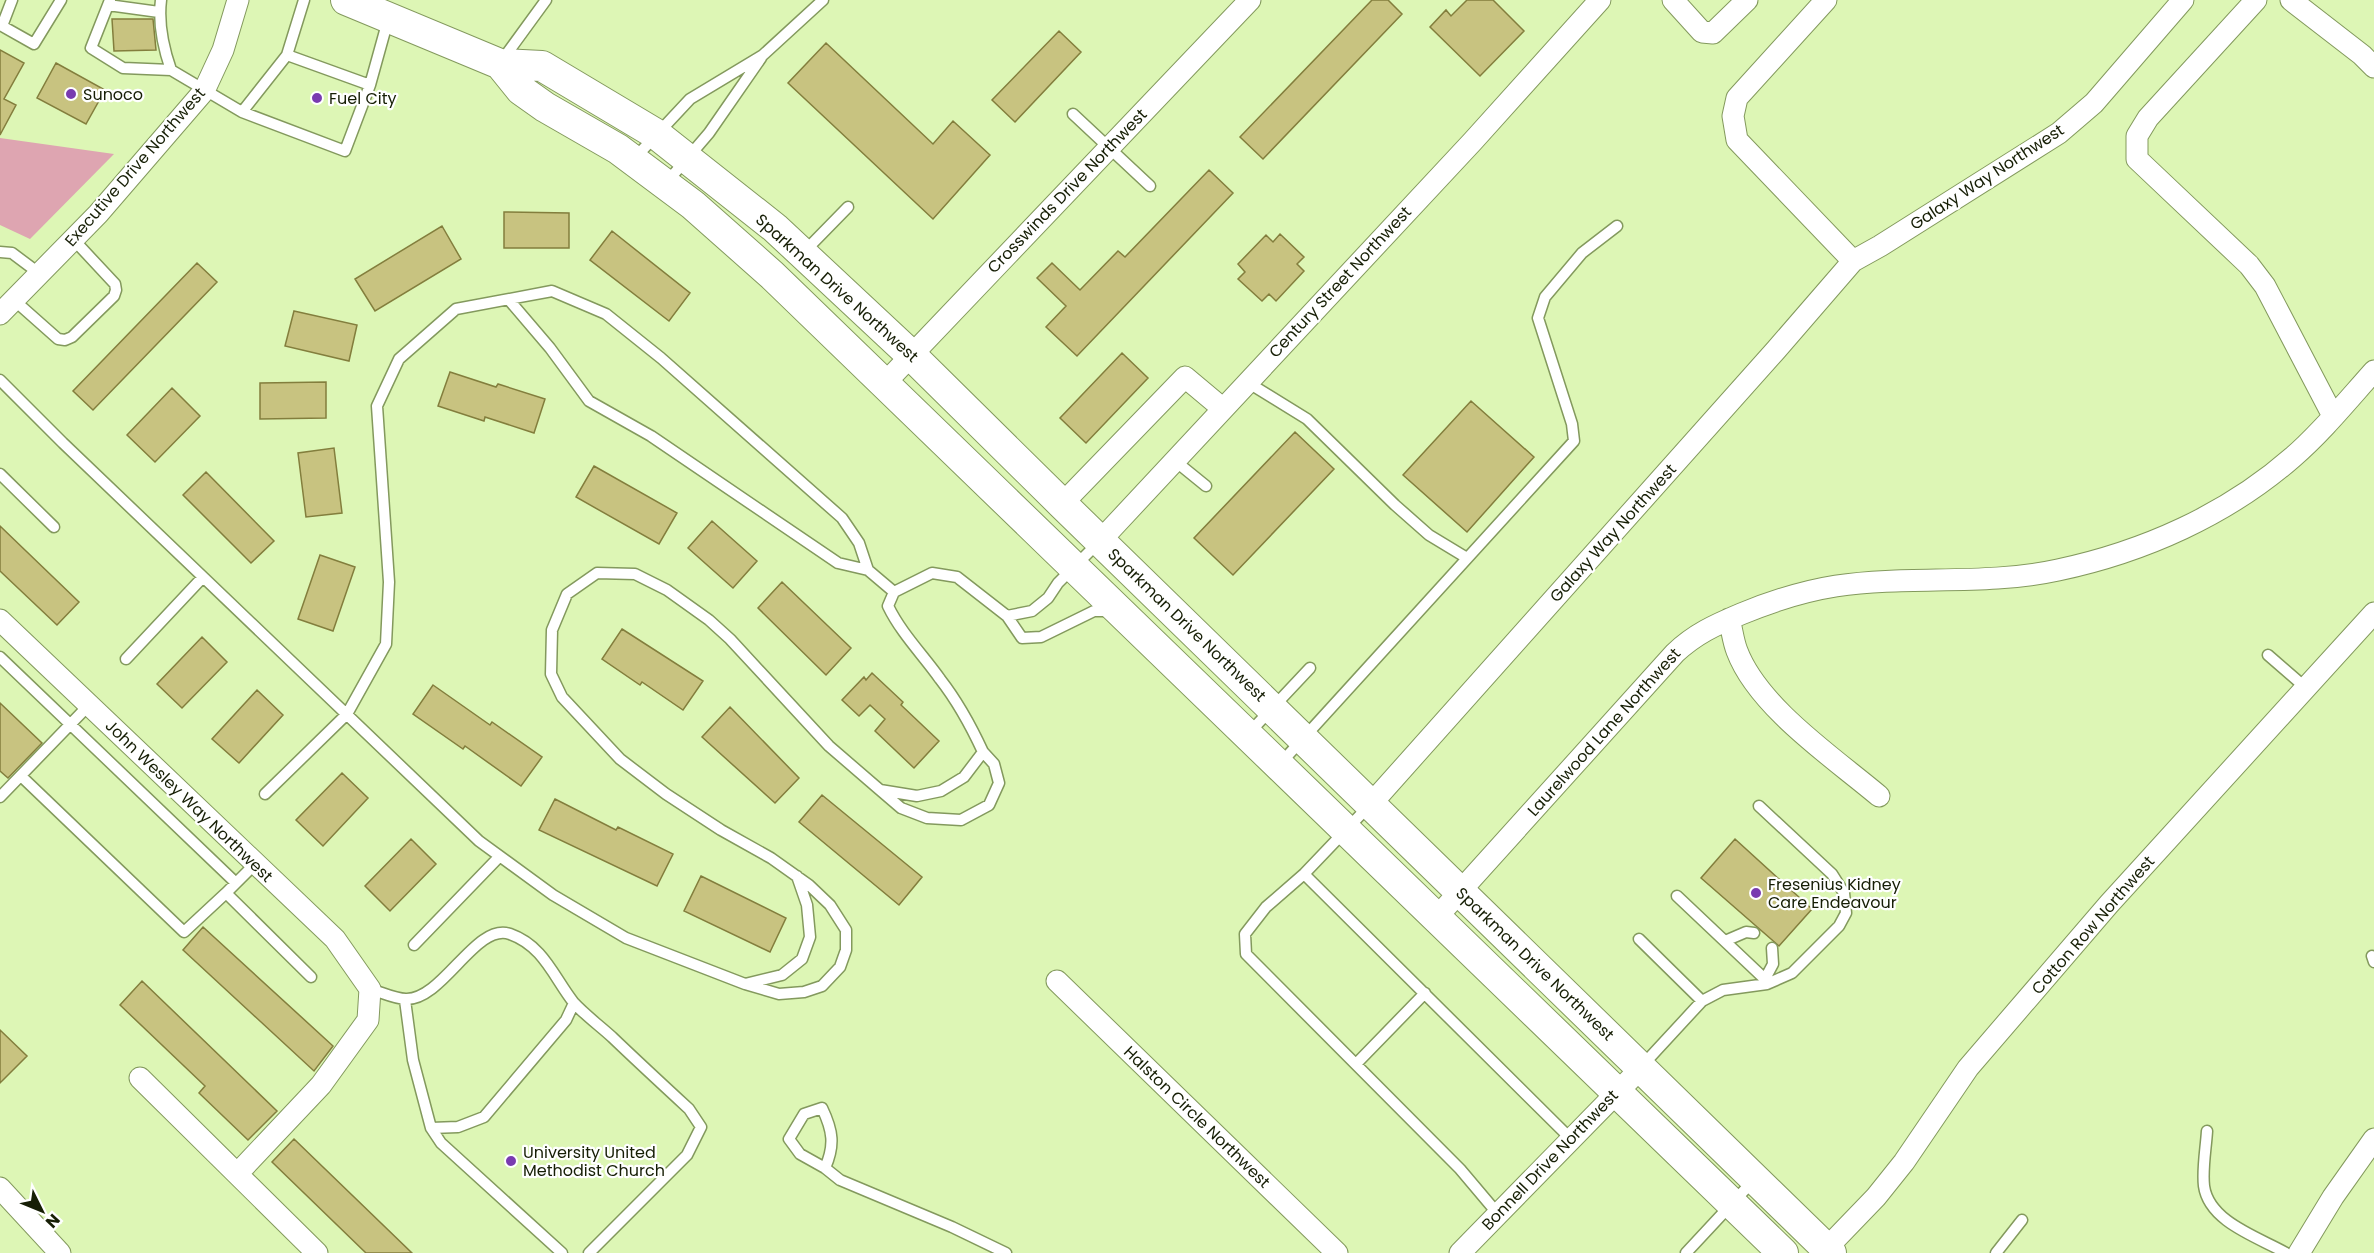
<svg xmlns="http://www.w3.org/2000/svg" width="2374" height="1253" font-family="Poppins,sans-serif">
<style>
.green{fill:#dea5b1}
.building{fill:#c8c380;stroke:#837e3d;stroke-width:1.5}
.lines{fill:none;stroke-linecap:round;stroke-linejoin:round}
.lane-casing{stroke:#83995d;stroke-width:13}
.street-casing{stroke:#83995d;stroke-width:23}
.secondary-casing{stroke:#83995d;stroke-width:32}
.lane{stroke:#fff;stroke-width:10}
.street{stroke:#fff;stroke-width:21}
.secondary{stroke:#fff;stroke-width:30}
.poi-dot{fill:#793bb0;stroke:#fff;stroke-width:2}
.labels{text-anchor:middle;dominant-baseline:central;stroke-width:4.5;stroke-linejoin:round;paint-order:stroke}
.poi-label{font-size:16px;fill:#161e05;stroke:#fff;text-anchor:start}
.street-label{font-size:16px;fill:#161e05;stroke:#fff}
</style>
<rect width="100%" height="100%" fill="#ddf6b5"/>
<path class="green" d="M 0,138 L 114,154 L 30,239 L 0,225 Z"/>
<path class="building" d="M 1372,0 L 1388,0 L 1402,14 L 1263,159 L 1240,137 Z
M 1467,0 L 1493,0 L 1524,31 L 1480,76 L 1430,27 L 1446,10 L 1451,16 Z
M 112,19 L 153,19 L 156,50 L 114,51 Z
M 1059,31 L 1081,52 L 1015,122 L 992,100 Z
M 826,43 L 933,144 L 953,121 L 990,155 L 933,219 L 788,83 Z
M 0,50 L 24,63 L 4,99 L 16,105 L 0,135 Z
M 56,63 L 105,90 L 86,124 L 37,98 Z
M 1209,170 L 1233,193 L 1077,356 L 1046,327 L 1066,306 L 1037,278 L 1052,263 L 1080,290 L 1118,251 L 1125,257 Z
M 504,212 L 569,213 L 569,248 L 504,248 Z
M 442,226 L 461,259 L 375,311 L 355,279 Z
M 612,231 L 690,293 L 669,321 L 590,260 Z
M 1280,234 L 1304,257 L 1297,264 L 1304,271 L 1276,301 L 1269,294 L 1262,301 L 1238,279 L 1245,272 L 1238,264 L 1266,235 L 1273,242 Z
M 197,263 L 217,282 L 93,410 L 73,391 Z
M 294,311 L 357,325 L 349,361 L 285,346 Z
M 1122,353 L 1148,378 L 1086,443 L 1060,418 Z
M 450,372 L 496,387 L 498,384 L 545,399 L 534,433 L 485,417 L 484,421 L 438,406 Z
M 326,382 L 326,418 L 260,419 L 260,383 Z
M 172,388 L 200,416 L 155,462 L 127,435 Z
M 1471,401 L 1534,457 L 1467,532 L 1403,475 Z
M 1295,432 L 1334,469 L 1233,575 L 1194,538 Z
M 334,448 L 342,513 L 306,517 L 298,453 Z
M 594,466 L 677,513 L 659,544 L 576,497 Z
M 206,472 L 274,541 L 251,563 L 183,495 Z
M 712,521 L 757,561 L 733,588 L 688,548 Z
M 0,526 L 79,602 L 57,625 L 0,571 Z
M 320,555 L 355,567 L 333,631 L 298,619 Z
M 782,582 L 851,648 L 826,675 L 758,608 Z
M 622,629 L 703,681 L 683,710 L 642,682 L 640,685 L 602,659 Z
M 202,637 L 227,662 L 182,708 L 157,684 Z
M 872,673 L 903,702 L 901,705 L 939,741 L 914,768 L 875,731 L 885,719 L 870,705 L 859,716 L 842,700 L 864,677 L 866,680 Z
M 433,685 L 490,725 L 492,722 L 542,757 L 521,786 L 465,746 L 463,749 L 413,714 Z
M 257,690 L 283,715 L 239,763 L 212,739 Z
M 0,703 L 42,743 L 8,778 L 0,771 Z
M 730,707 L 799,778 L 775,803 L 702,737 Z
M 342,773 L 368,798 L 323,846 L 296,820 Z
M 822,795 L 922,877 L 899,905 L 799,822 Z
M 555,799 L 616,830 L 618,827 L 673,854 L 657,886 L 539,830 Z
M 411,839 L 436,864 L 390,911 L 365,886 Z
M 1735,839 L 1812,909 L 1779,946 L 1701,878 Z
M 701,876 L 786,918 L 770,952 L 684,911 Z
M 203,927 L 333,1046 L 314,1071 L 183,950 Z
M 142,981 L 277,1111 L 248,1140 L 199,1093 L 205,1086 L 120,1005 Z
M 0,1030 L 27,1056 L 0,1083 Z
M 294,1139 L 412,1253 L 366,1253 L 272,1162 Z"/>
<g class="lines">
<g class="lane-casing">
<path id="lane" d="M 12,0 L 2,26 L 34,44 L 61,0
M 110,0 L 91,48 L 123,68 L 171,70 L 242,112 L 345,151 L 370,85 L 388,20
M 161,0 C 158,24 163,47 171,70
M 108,5 L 159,12
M 287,55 L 370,85
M 503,59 L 546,0
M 242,112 L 287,55 L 304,0
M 1073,114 L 1150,186
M 633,160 L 690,99 L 763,55 L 823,0
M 667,182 L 709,133 L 761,58
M 0,252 L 12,253 L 40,274
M 804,252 L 848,207
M 14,300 L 58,339 L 65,340 L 72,337 L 114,296 L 116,290 L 115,284 L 73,239
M 509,300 L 550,348 L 589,401 L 651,436 L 838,563 L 868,570
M 0,380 L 63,443 L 479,841 L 553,895 L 626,938 L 745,984 L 782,975 L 802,959 L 810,937 L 807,905 L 797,876
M 1247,382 L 1307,419 L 1395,505 L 1429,535 L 1467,558
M 1174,460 L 1206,486
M 0,474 L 54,527
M 1007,616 L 1022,638 L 1041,637 L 1094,611 L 1112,611
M 2268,655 L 2306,688
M 0,657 L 236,883
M 126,659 L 203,577
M 1248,734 L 1310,668
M 1279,765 L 1574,441 L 1572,424 L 1538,318 L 1545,297 L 1582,253 L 1617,226
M 21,776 L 184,932 L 226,893
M 880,790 L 901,808 L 927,818 L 961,820 L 989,805 L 999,783 L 994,764 L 983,752
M 265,794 L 347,714 L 386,644 L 389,582 L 377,406 L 399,359 L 456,309 L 552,291 L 606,314 L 661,358 L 842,518 L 859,543 L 868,570 L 894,592
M 0,797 L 89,705
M 1368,807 L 1304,874 L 1266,907 L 1245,934 L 1246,954 L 1460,1169 L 1498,1214
M 255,864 L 226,893 L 311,977
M 1304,874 L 1571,1139
M 1677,896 L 1769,983
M 1639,939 L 1702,1001
M 1725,941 L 1746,932 L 1754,933
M 414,945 L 499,857
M 2372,956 L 2374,962
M 1765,979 L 1773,964 L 1772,948
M 745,984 L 779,994 L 804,992 L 822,986 L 840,967 L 846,950 L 846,930 L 830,905 L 809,885 L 771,858 L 721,830 L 666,794 L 620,759 L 562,697 L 551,674 L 552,630 L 567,594 L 597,573 L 635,574 L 667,590 L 709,620 L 730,639 L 829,746 L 880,790 L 917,796 L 941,791 L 964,777 L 983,752 C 971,726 958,702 940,679 C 923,655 901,633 888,606 L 894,592 L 932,573 L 957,577 L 1007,616 L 1032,611 L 1048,598 L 1058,583 L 1098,543
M 370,989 C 381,992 395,999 406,999 C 443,1000 476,922 510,934 C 544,946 554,978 574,1003 C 585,1015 600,1026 612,1037 C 637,1061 663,1085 689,1109 L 701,1127 L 687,1155 L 589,1253
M 405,1000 L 413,1060 L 431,1128 L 441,1143 L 562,1253
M 1356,1064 L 1425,993
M 1641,1067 L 1702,1001 L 1723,990 L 1767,984 L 1792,973 L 1839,926 L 1846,913 L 1844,893 L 1832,874 L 1759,806
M 822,1108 C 833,1131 835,1145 825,1168 L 800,1154 L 789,1139 L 804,1114 Z
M 431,1128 L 458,1127 L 484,1117 L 566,1020 L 574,1003
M 2207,1131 C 2206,1148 2202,1169 2204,1186 C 2209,1222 2258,1237 2286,1253
M 825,1168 L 840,1180 L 952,1227 L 1006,1253
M 1686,1253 L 1753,1181
M 1996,1253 L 2022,1220"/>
</g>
<g class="street-casing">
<path id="street" d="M 1673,0 L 1702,32 L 1713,33 L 1747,0
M 1826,0 L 1737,98 L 1733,116 L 1737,140 L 1853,261
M 2256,0 L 2148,118 L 2137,136 L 2137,159 L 2249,265 L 2265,286 L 2333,416
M 2291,0 L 2362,55 L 2374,67
M 0,314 L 98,214 L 204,91 L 223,50 L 238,0
M 885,383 L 1250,0
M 1062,504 L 1185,377 L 1222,408
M 1100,541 L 1473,141 L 1600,0
M 1729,619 C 1732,629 1733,641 1737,651 C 1758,707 1834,758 1879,796
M 0,620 L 335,939 L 370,989 L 368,1020 L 321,1085 L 238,1173
M 1371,804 L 1776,350 L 1853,261 L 1880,246 L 2059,133 L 2094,103 L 2183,0
M 1436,918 L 1675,653 C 1695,634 1715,625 1741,614 C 1770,602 1804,591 1836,586 C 1910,575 1985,586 2058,570 C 2143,552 2227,515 2293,457 C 2322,432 2348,400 2374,371
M 1057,981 L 1337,1253
M 140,1078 L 317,1253
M 0,1188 L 60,1253
M 1460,1253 L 1641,1068
M 1822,1253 L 1876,1197 L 1904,1162 L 1968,1068 L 2109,904 L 2374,613
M 2299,1253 L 2333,1197 L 2374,1139"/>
</g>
<g class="secondary-casing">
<path id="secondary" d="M 346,0 L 500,64 L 542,66 L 656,134 L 775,228 L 911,355 L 1062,504 L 1831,1253
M 500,64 L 521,90 L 545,107 L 618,149 L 693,205 L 772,275 L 1783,1253"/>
</g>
<use href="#lane" class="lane"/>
<use href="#street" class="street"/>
<use href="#secondary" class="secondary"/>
</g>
<g class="poi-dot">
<circle cx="71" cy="94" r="6"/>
<circle cx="317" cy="98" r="6"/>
<circle cx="1756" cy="893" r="6"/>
<circle cx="511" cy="1161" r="6"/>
</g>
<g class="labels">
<g class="poi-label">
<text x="83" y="94">Sunoco</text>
<text x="329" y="98">Fuel City</text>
<text x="1768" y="884">Fresenius Kidney<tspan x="1768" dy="18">Care Endeavour</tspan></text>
<text x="523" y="1152">University United<tspan x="523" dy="18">Methodist Church</tspan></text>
</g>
<g class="street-label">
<text transform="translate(135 167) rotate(-49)">Executive Drive Northwest</text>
<text transform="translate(1987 177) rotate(-33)">Galaxy Way Northwest</text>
<text transform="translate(1067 191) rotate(-46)">Crosswinds Drive Northwest</text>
<text transform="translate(1340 282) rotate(-47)">Century Street Northwest</text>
<text transform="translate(837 288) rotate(42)">Sparkman Drive Northwest</text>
<text transform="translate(1613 533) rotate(-48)">Galaxy Way Northwest</text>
<text transform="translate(1187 625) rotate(44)">Sparkman Drive Northwest</text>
<text transform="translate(1604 732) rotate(-48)">Laurelwood Lane Northwest</text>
<text transform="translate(189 801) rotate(44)">John Wesley Way Northwest</text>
<text transform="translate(2093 925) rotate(-49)">Cotton Row Northwest</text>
<text transform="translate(1535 964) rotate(44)">Sparkman Drive Northwest</text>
<text transform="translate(1197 1117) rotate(44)">Halston Circle Northwest</text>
<text transform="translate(1550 1160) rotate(-46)">Bonnell Drive Northwest</text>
</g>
</g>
<g transform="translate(42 1211) rotate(133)" stroke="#ffffff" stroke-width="4.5" paint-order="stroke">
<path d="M0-4.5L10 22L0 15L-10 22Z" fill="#161e05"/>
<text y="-9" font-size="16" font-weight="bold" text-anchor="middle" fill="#161e05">N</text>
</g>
</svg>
